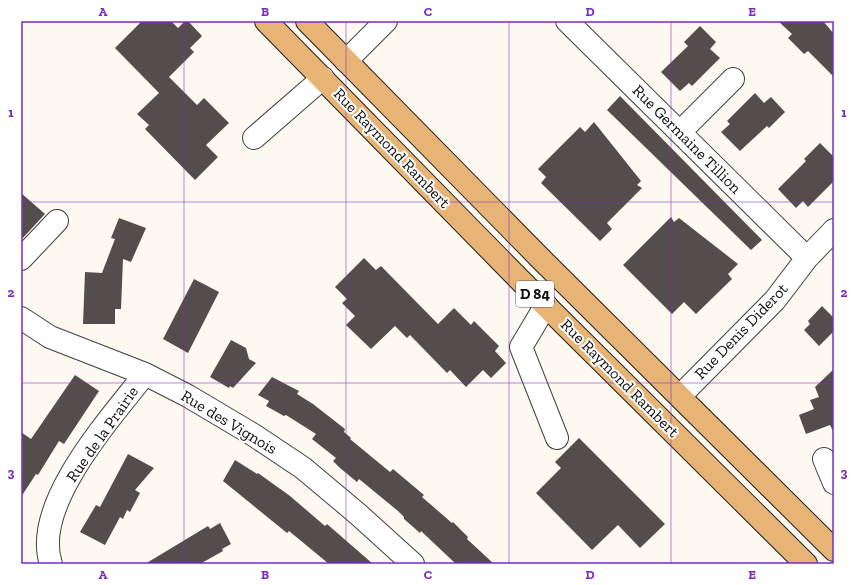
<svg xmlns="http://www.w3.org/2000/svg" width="855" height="585" font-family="'Zilla Slab',serif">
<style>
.building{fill:#554d4b}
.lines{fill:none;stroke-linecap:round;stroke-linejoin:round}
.minor-casing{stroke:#404040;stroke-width:24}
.major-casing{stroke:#1e1e1e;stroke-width:24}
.minor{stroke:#fff;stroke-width:22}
.major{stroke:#e8b475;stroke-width:22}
.grid{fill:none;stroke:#7b2cbf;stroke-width:1;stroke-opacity:0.55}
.labels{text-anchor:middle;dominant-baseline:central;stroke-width:4;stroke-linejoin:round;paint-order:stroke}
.shield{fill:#fff;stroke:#565656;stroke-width:1}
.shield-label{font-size:15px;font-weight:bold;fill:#0d0d0d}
.street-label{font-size:16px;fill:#0d0d0d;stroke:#fff}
.neatline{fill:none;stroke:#7b2cbf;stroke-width:1.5}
.grid-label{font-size:13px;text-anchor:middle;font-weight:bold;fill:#7b2cbf}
</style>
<rect width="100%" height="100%" fill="#fdf8f0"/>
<path class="building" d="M 142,21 L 171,21 L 178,28 L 185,21 L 188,21 L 202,36 L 190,48 L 194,52 L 169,77 L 197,105 L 204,98 L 229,123 L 206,145 L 218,157 L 195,180 L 145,129 L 149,125 L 137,114 L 159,93 L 115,48 Z
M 778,21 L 823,21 L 834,34 L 834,77 L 808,51 L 804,54 L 788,38 L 792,34 Z
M 700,26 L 716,42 L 710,49 L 720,58 L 692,86 L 689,83 L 680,91 L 661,72 L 688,46 L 684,42 Z
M 755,93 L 764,103 L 771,97 L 785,112 L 769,128 L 767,126 L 740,151 L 721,132 L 730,124 L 727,121 Z
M 620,96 L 762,240 L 751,250 L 607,110 Z
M 594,122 L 641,181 L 637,185 L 642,188 L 607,223 L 612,229 L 600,241 L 541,183 L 546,177 L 538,169 L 580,127 L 585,132 Z
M 820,143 L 834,157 L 834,181 L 808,207 L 803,201 L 796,208 L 778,189 L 806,161 L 804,159 Z
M 21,193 L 45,214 L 21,240 Z
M 671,217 L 674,222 L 679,218 L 738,264 L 728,274 L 732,279 L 696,314 L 684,302 L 672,314 L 623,265 Z
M 119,218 L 146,228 L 131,262 L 123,259 L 121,309 L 115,309 L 115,324 L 83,324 L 85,272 L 102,273 L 115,239 L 111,238 Z
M 364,258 L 376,270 L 381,266 L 438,324 L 454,308 L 471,325 L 474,321 L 499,346 L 495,351 L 506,363 L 491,378 L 483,370 L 466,387 L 450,370 L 447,373 L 410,335 L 407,338 L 395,326 L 371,349 L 346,325 L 355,316 L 342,303 L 347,299 L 335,287 Z
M 194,279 L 219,292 L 188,353 L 163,339 Z
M 822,306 L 834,318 L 834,331 L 819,346 L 804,330 L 810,324 L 808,321 Z
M 231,340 L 246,348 L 249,359 L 256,363 L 233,388 L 230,386 L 229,388 L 210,377 Z
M 834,369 L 834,433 L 830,425 L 806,434 L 799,415 L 814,409 L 810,400 L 819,397 L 815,387 Z
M 75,375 L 99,391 L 64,444 L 59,441 L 38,475 L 36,474 L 21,497 L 21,432 L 31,439 Z
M 272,377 L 299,391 L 297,394 L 313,404 L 345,429 L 344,432 L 351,438 L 350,439 L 390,472 L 393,469 L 424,495 L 422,497 L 452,523 L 453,522 L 468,537 L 467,539 L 494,564 L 456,564 L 421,531 L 420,533 L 404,519 L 404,517 L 398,511 L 359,479 L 357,482 L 340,468 L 333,461 L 336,458 L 312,439 L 316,434 L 286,415 L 284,416 L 266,406 L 269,401 L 258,395 Z
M 579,438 L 665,524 L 640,548 L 618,525 L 592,550 L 536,493 L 561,468 L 555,462 Z
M 128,454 L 154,468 L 135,490 L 140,493 L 130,512 L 127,510 L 123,519 L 120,517 L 105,545 L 80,532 L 96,505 L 100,507 Z
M 235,460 L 257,474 L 258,473 L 290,496 L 325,526 L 327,524 L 373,564 L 329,564 L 289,531 L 287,533 L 223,481 Z
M 220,523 L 231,544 L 222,549 L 223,551 L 200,564 L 145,564 L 208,526 L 210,529 Z"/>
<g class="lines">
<g class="minor-casing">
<path id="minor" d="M 567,21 L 807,258
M 346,61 L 386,21
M 680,132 L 733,79
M 254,138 L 323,78
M 21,259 L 57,221
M 546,305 L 521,347 L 557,438
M 21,318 L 50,337 L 145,374 L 188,396 L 252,434 L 303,468 L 359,515 L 413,564
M 680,396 L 775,300 L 807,258 L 834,230
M 824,459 L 834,483
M 51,564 C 31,505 111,418 145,374"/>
</g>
<g class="major-casing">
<path id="major" d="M 266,21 L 520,280 L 806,564
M 307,21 L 539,257 L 834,550"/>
</g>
<use href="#minor" class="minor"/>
<use href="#major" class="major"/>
</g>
<path class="grid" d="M 184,21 L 184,564M 346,21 L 346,564M 509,21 L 509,564M 671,21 L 671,564M 21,202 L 834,202M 21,383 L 834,383"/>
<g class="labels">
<rect class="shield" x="516" y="281" width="38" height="26" rx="3"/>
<g class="shield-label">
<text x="535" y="294">D 84</text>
</g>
<g class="street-label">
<text transform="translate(687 139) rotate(45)">Rue Germaine Tillion</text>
<text transform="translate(392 148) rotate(46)">Rue Raymond Rambert</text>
<text transform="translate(741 331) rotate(-46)">Rue Denis Diderot</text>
<text transform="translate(620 378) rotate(45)">Rue Raymond Rambert</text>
<text transform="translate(229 422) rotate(31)">Rue des Vignois</text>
<text transform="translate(102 434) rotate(-55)">Rue de la Prairie</text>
</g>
</g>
<rect width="855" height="585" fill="none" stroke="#ffffff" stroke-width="44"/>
<rect x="22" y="22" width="811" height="541" class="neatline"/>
<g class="grid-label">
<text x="103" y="16">A</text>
<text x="265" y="16">B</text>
<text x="428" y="16">C</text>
<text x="590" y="16">D</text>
<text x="752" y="16">E</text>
<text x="11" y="117">1</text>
<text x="844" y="117">1</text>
<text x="11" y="297">2</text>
<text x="844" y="297">2</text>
<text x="11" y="477">3</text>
<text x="844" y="477">3</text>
<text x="103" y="579">A</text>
<text x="265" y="579">B</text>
<text x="428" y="579">C</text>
<text x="590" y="579">D</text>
<text x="752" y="579">E</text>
</g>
</svg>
